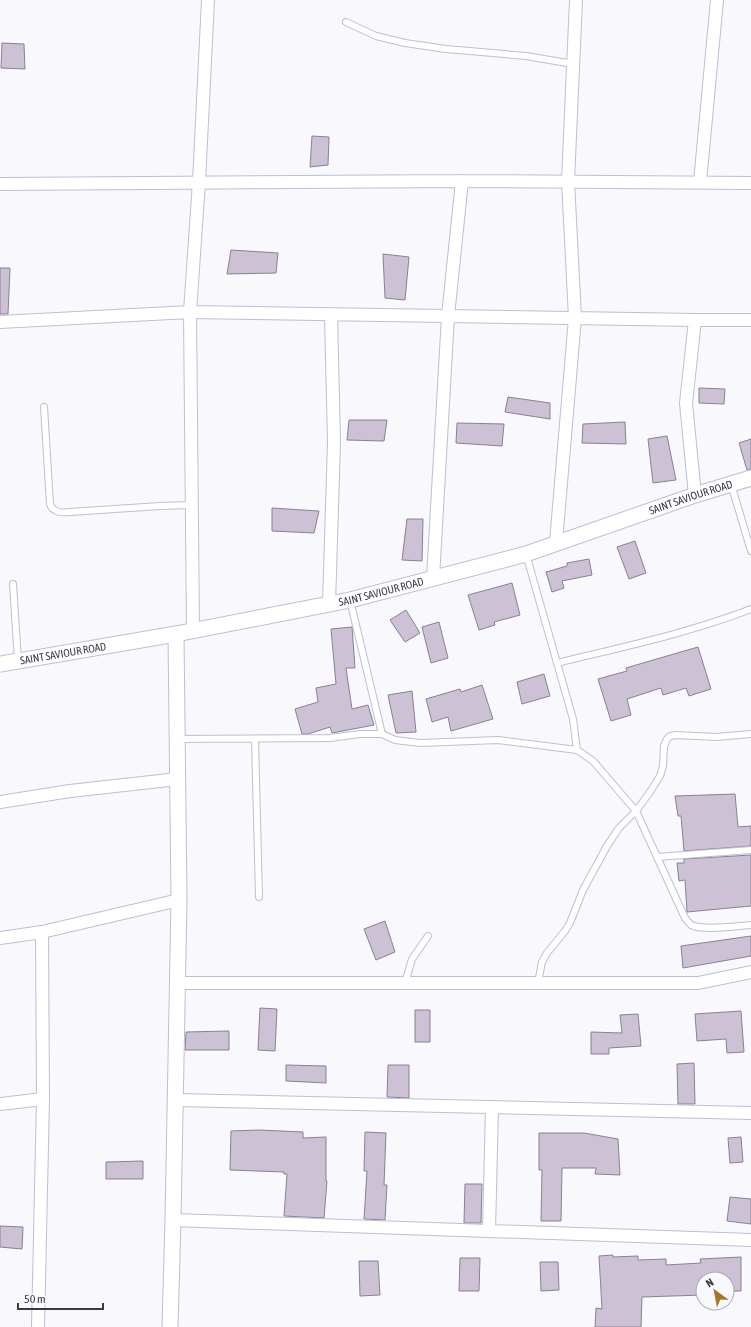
<svg xmlns="http://www.w3.org/2000/svg" width="751" height="1327" font-family="'Asap Condensed',sans-serif">
<style>
.building{fill:#cdc1d5;stroke:#8b8093}
.lines{fill:none;stroke-linecap:round;stroke-linejoin:round}
.service-casing{stroke:#bdbfd5;stroke-width:8}
.minor-casing{stroke:#bdbfd5;stroke-width:14}
.tertiary-casing{stroke:#bdbfd5;stroke-width:17}
.service{stroke:#fff;stroke-width:6}
.minor{stroke:#fff;stroke-width:12}
.tertiary{stroke:#fff;stroke-width:15}
.labels{text-anchor:middle;dominant-baseline:central;stroke-width:3;stroke-linejoin:round;paint-order:stroke}
.street-label{font-size:11px;fill:#393a43;stroke:#f8f8fd}
</style>
<rect width="100%" height="100%" fill="#f8f8fd"/>
<path class="building" d="M 2,43 L 24,44 L 25,69 L 1,68 Z
M 312,136 L 329,137 L 328,165 L 310,167 Z
M 231,250 L 278,253 L 276,273 L 227,274 Z
M 383,254 L 409,257 L 405,300 L 385,298 Z
M 0,268 L 10,268 L 8,314 L 0,314 Z
M 699,388 L 725,389 L 724,404 L 699,403 Z
M 508,397 L 550,403 L 550,419 L 505,412 Z
M 349,420 L 387,420 L 384,441 L 347,440 Z
M 625,422 L 626,444 L 582,443 L 583,424 Z
M 457,423 L 504,424 L 502,446 L 456,443 Z
M 667,436 L 676,480 L 653,483 L 648,439 Z
M 751,439 L 751,469 L 747,470 L 739,443 Z
M 272,508 L 319,511 L 314,533 L 272,531 Z
M 407,519 L 423,519 L 422,561 L 402,560 Z
M 635,541 L 646,573 L 629,579 L 617,547 Z
M 589,559 L 592,575 L 562,581 L 564,588 L 552,592 L 546,572 L 567,566 L 567,563 Z
M 512,583 L 520,615 L 494,622 L 495,625 L 479,630 L 468,595 Z
M 406,610 L 420,633 L 405,642 L 390,620 Z
M 439,622 L 448,658 L 431,663 L 422,627 Z
M 352,627 L 355,668 L 346,668 L 352,709 L 368,705 L 374,725 L 332,733 L 330,727 L 308,734 L 302,734 L 295,709 L 318,702 L 316,688 L 336,684 L 331,629 Z
M 698,647 L 711,689 L 689,696 L 686,688 L 663,695 L 661,688 L 627,699 L 631,715 L 611,721 L 598,679 L 627,671 L 626,668 L 643,663 Z
M 544,674 L 550,696 L 522,704 L 517,682 Z
M 482,685 L 493,719 L 451,731 L 448,717 L 432,722 L 426,699 L 460,689 L 461,692 Z
M 412,691 L 416,732 L 396,733 L 388,695 Z
M 735,794 L 738,827 L 751,826 L 751,846 L 684,851 L 681,816 L 678,816 L 675,796 Z
M 751,855 L 751,906 L 687,912 L 685,880 L 679,881 L 677,863 L 684,863 L 684,859 Z
M 385,921 L 395,952 L 376,960 L 364,929 Z
M 751,936 L 751,956 L 683,968 L 681,946 Z
M 260,1008 L 277,1009 L 275,1051 L 258,1050 Z
M 415,1010 L 430,1010 L 430,1042 L 415,1042 Z
M 741,1011 L 744,1052 L 727,1053 L 726,1039 L 697,1041 L 695,1014 Z
M 638,1014 L 641,1046 L 609,1048 L 609,1054 L 591,1054 L 591,1032 L 622,1033 L 620,1015 Z
M 229,1031 L 229,1050 L 185,1050 L 186,1032 Z
M 694,1063 L 695,1104 L 678,1104 L 677,1064 Z
M 286,1065 L 326,1066 L 326,1083 L 286,1081 Z
M 388,1065 L 409,1065 L 409,1098 L 387,1097 Z
M 259,1130 L 303,1132 L 303,1138 L 326,1137 L 326,1181 L 327,1181 L 324,1218 L 284,1216 L 287,1174 L 284,1174 L 284,1172 L 230,1170 L 231,1131 Z
M 365,1132 L 386,1133 L 384,1185 L 387,1185 L 385,1220 L 364,1219 L 367,1171 L 364,1171 Z
M 539,1133 L 584,1133 L 618,1139 L 620,1175 L 595,1174 L 596,1168 L 562,1168 L 561,1221 L 541,1221 L 542,1170 L 539,1170 Z
M 741,1137 L 743,1162 L 730,1163 L 728,1138 Z
M 143,1161 L 143,1179 L 106,1179 L 106,1162 Z
M 465,1184 L 482,1184 L 481,1223 L 464,1223 Z
M 730,1197 L 751,1199 L 751,1224 L 727,1221 Z
M 0,1226 L 23,1227 L 22,1249 L 0,1247 Z
M 613,1255 L 613,1257 L 638,1256 L 638,1260 L 666,1259 L 666,1265 L 701,1263 L 700,1259 L 741,1257 L 741,1291 L 727,1291 L 727,1279 L 703,1279 L 703,1295 L 642,1297 L 641,1327 L 595,1327 L 596,1308 L 602,1309 L 599,1256 Z
M 460,1258 L 480,1258 L 479,1291 L 459,1291 Z
M 359,1261 L 378,1261 L 380,1295 L 360,1296 Z
M 540,1262 L 558,1262 L 559,1290 L 541,1291 Z"/>
<g class="lines">
<g class="service-casing">
<path id="service" d="M 346,22 L 376,36 L 405,43 L 446,49 L 526,56 L 573,64
M 44,407 L 50,504 C 53,513 62,513 70,512 L 160,506 L 192,505
M 731,484 L 751,551
M 526,554 L 573,719 L 577,750
M 13,584 L 18,661
M 350,600 L 382,734
M 557,663 C 622,647 689,633 751,609
M 177,739 L 330,738 L 360,734 L 382,734 L 395,740 L 420,743 L 498,740 L 577,750 L 593,761 L 636,811 L 685,918 C 687,920 689,923 691,925 C 704,931 736,926 751,925
M 255,739 L 259,897
M 657,857 L 751,850
M 405,983 L 412,959 L 428,936
M 538,983 L 542,962 L 547,953 L 565,931 L 570,923 L 583,890 L 607,846 L 619,828 L 636,811 L 650,792 L 660,776 L 663,766 L 664,746 L 667,739 L 670,736 L 676,735 L 716,737 L 751,734"/>
</g>
<g class="minor-casing">
<path id="minor" d="M 700,182 L 717,0
M 0,184 L 462,181 L 751,183
M 695,320 L 686,403 L 695,495
M 0,322 L 190,312 L 695,320 L 751,320
M 556,542 L 575,318 L 568,181 L 576,0
M 433,578 L 448,316 L 462,181
M 329,604 L 334,442 L 331,314
M 193,630 L 190,312 L 199,182 L 208,0
M 0,802 L 70,791 L 178,779
M 0,938 L 42,932 L 179,900
M 177,983 L 698,983 L 751,972
M 176,1100 L 751,1113
M 0,1104 L 43,1099
M 173,1220 L 751,1240
M 489,1231 L 492,1107
M 38,1327 L 43,1099 L 42,932"/>
</g>
<g class="tertiary-casing">
<g id="tertiary">
<path id="s1" d="M 0,664 L 176,634 L 350,600 L 526,554 L 695,495 L 751,478"/>
<path d="M 170,1327 L 173,1220 L 179,900 L 176,634"/>
</g>
</g>
<use href="#service" class="service"/>
<use href="#minor" class="minor"/>
<use href="#tertiary" class="tertiary"/>
</g>
<g class="labels">
<g class="street-label">
<text stroke="none"><textPath href="#s1" startOffset="712">SAINT SAVIOUR ROAD</textPath></text>
<text stroke="none"><textPath href="#s1" startOffset="388">SAINT SAVIOUR ROAD</textPath></text>
<text stroke="none"><textPath href="#s1" startOffset="64">SAINT SAVIOUR ROAD</textPath></text>
</g>
</g>
<g transform="translate(715 1291) rotate(328)"><circle r="19" fill="#f8f8fd" stroke="#acacb3"/>
<path d="M0-3L7 15L0 10L-7 15Z" fill="#a27828"/>
<text y="-6" font-size="11" font-weight="bold" text-anchor="middle" fill="#393a43">N</text>
</g>
<path d="M18 1303v6h85v-6" fill="none" stroke="#393a43" stroke-width="2"/>
<text x="24" y="1303" font-size="12" fill="#393a43" stroke="#f8f8fd" stroke-width="3" paint-order="stroke">50 m</text>
</svg>
